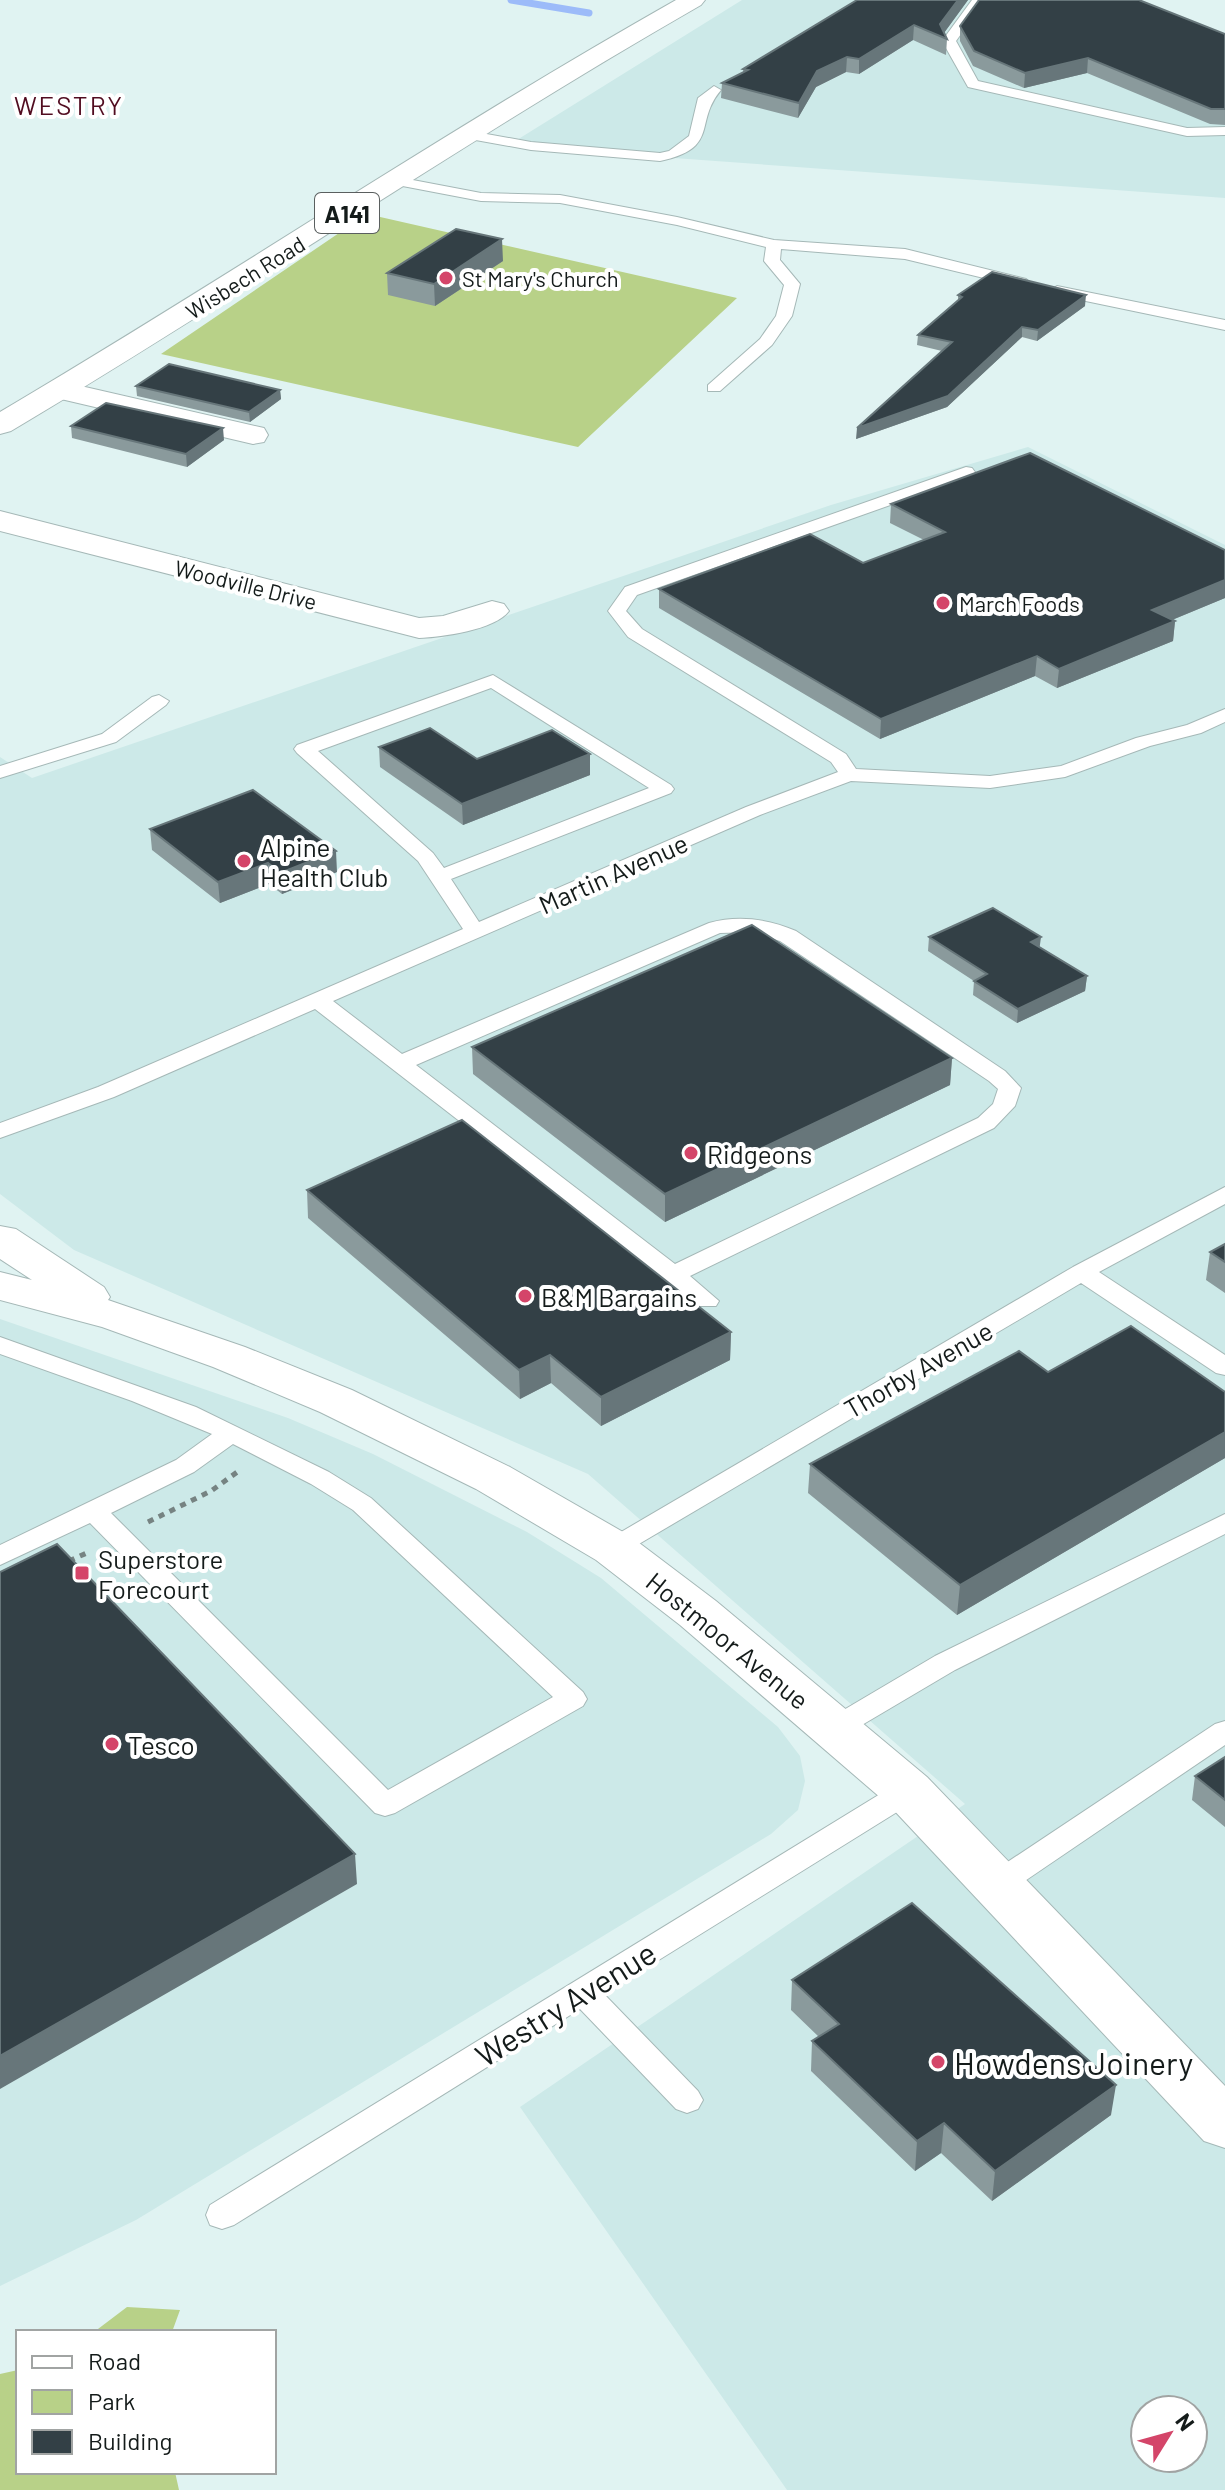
<svg xmlns="http://www.w3.org/2000/svg" width="1225" height="2490" font-family="Barlow,sans-serif">
<style>
.built{fill:#cce9e8;fill-rule:evenodd}
.green{fill:#b8d188}
.lines{fill:none;stroke-linecap:round;stroke-linejoin:round}
.stream{stroke:#9cbbf9;stroke-width:7}
.lane-casing{stroke:#a5b8b7;stroke-width:2}
.street-casing{stroke:#a5b8b7;stroke-width:2}
.highway-casing{stroke:#a5b8b7;stroke-width:2}
.path{stroke:#768382;stroke-width:5;stroke-dasharray:6 6;stroke-linecap:butt}
.lane{fill:#fff;fill-rule:evenodd}
.street{fill:#fff;fill-rule:evenodd}
.highway{fill:#fff;fill-rule:evenodd}
.wall{fill:#8a9a9c}
.shaded-wall{fill:#67767a}
.building{fill:#334046;stroke:#67767a;stroke-width:2}
.poi-dot{fill:#d44569;stroke:#fff;stroke-width:3}
.labels{text-anchor:middle;dominant-baseline:central;stroke-width:8;stroke-linejoin:round;paint-order:stroke}
.far-street-label{font-size:22px;fill:#141b1a;stroke:#fff}
.far-poi-label{font-size:22px;fill:#141b1a;stroke:#fff;text-anchor:start}
.shield{fill:#fff;stroke:#5a5f5f;stroke-width:2}
.shield-label{font-size:24px;font-weight:bold;fill:#141b1a}
.far-quarter-label{font-size:26px;letter-spacing:2px;fill:#510c20;stroke:#fff}
.poi-label{font-size:26px;fill:#141b1a;stroke:#fff;text-anchor:start}
.street-label{font-size:26px;fill:#141b1a;stroke:#fff}
.near-street-label{font-size:32px;fill:#141b1a;stroke:#fff}
.near-poi-label{font-size:32px;fill:#141b1a;stroke:#fff;text-anchor:start}
</style>
<rect width="100%" height="100%" fill="#e0f3f2"/>
<path class="built" d="M 742,0 L 1082,0 L 1225,56 L 1225,198 L 507,146 Z
M 1028,447 L 1225,545 L 1225,2490 L 787,2490 L 520,2107 L 965,1804 L 588,1474 L 74,1250 L 0,1194 L 0,757 L 32,778 L 831,505 ZM 1145,2410 L 1193,2410 L 1193,2458 L 1145,2458 Z
M 0,1319 L 288,1418 L 373,1454 L 527,1532 L 601,1578 L 778,1727 L 800,1756 L 805,1781 L 798,1810 L 771,1834 L 136,2220 L 0,2286 Z"/>
<path class="green" d="M 367,214 L 737,298 L 578,447 L 161,354 Z
M 127,2307 L 180,2310 L 172,2332 L 94,2332 Z
M 18,2370 L 18,2472 L 175,2472 L 179,2490 L 0,2490 L 0,2374 Z"/>
<g class="lines">
<path class="stream" d="M 511,0 L 589,13"/>
<g class="lane-casing">
<path id="lane" d="M 972,0 L 985,0 L 956,41 L 978,81 L 1187,128 L 1225,127 L 1225,135 L 1187,136 L 968,87 L 942,41 Z
M 714,86 L 721,90 C 693,123 721,148 660,161 L 531,150 L 470,139 L 463,135 L 470,131 L 531,142 L 660,153 L 669,151 L 689,136 L 698,98 Z
M 397,177 L 481,193 L 560,195 L 677,217 L 774,240 L 905,249 L 1026,279 L 1029,282 L 1021,287 L 905,259 L 781,249 L 780,260 L 800,284 L 792,316 L 772,345 L 720,391 L 708,391 L 708,385 L 760,339 L 776,316 L 784,285 L 764,261 L 766,247 L 677,225 L 560,203 L 481,201 L 392,184 L 392,178 Z
M 1057,286 L 1225,320 L 1225,330 L 1052,294 L 1049,291 Z
M 966,467 L 972,468 L 975,472 L 972,476 L 637,595 L 626,611 L 642,629 L 846,754 L 856,769 L 990,776 L 1061,766 L 1136,738 L 1187,725 L 1225,709 L 1225,722 L 1201,733 L 1150,746 L 1065,777 L 990,788 L 851,781 L 760,815 L 333,1001 L 402,1054 L 709,923 C 738,915 768,919 796,931 L 1005,1071 L 1021,1088 L 1015,1106 L 994,1128 L 690,1276 L 719,1301 L 716,1306 L 698,1306 L 315,1009 L 114,1097 L 0,1138 L 0,1123 L 98,1087 L 463,929 L 418,861 L 297,753 L 294,749 L 297,745 L 493,675 L 671,785 L 674,789 L 671,793 L 451,879 L 479,922 L 746,807 L 838,772 L 831,762 L 628,637 L 608,611 L 625,587 ZM 491,688 L 649,788 L 444,868 L 433,853 L 318,751 ZM 753,932 L 780,941 L 989,1081 L 998,1089 L 993,1104 L 978,1118 L 675,1264 L 416,1065 L 720,933 Z
M 159,695 L 169,701 L 166,705 L 116,742 L 0,778 L 0,766 L 102,734 L 152,697 Z
M 1225,1187 L 1225,1204 L 1099,1272 L 1225,1355 L 1225,1375 L 1216,1373 L 1081,1283 L 622,1554 L 613,1557 L 604,1554 L 600,1548 L 604,1542 L 1073,1267 Z
M 0,1337 L 196,1407 L 329,1472 L 371,1498 L 583,1692 L 587,1699 L 583,1706 L 395,1813 L 385,1816 L 375,1813 L 90,1523 L 0,1565 L 0,1545 L 176,1460 L 212,1434 L 132,1401 L 0,1354 ZM 233,1444 L 311,1484 L 353,1510 L 553,1697 L 388,1790 L 111,1513 L 194,1472 Z
M 1225,1514 L 1225,1534 L 955,1670 L 845,1735 L 835,1738 L 825,1735 L 821,1728 L 825,1721 L 935,1656 Z
M 1225,1721 L 1225,1745 L 1007,1893 L 996,1896 L 985,1893 L 981,1885 L 985,1877 L 1215,1724 Z
M 908,1780 L 918,1783 L 922,1791 L 918,1799 L 604,1994 L 698,2091 L 703,2100 L 698,2109 L 687,2113 L 676,2109 L 580,2009 L 234,2225 L 222,2229 L 210,2225 L 206,2215 L 210,2205 L 898,1783 Z"/>
</g>
<g class="street-casing">
<path id="street" d="M 59,381 L 264,428 L 268,435 L 264,442 L 253,444 L 48,396 L 44,390 L 48,384 Z
M 0,511 L 419,618 L 443,616 L 492,601 L 504,604 L 509,611 C 495,630 442,637 419,638 L 0,531 Z
M 0,1226 L 16,1229 L 104,1287 L 110,1297 L 108,1300 L 245,1347 L 352,1390 L 510,1467 L 630,1536 L 716,1601 L 927,1777 L 1225,2086 L 1225,2148 L 1204,2141 L 889,1805 L 680,1625 L 596,1560 L 476,1489 L 320,1412 L 213,1367 L 102,1327 L 0,1300 L 0,1272 L 32,1280 L 0,1259 Z"/>
</g>
<g class="highway-casing">
<path id="highway" d="M 676,0 L 705,0 L 701,5 C 467,139 243,293 11,431 L 0,434 L 0,412 C 227,278 446,130 676,0 Z"/>
</g>
<path class="path" d="M 148,1522 L 211,1491 L 240,1470
M 69,1561 L 89,1552"/>
<use href="#lane" class="lane"/>
<use href="#street" class="street"/>
<use href="#highway" class="highway"/>
</g>
<path class="wall" d="M 857,0 L 968,0 L 944,33 L 947,39 L 946,55 L 913,40 L 859,74 L 846,72 L 816,87 L 798,118 L 721,98 L 722,83 L 743,73 L 743,69 Z
M 960,26 L 1225,34 L 1225,125 L 1210,124 L 1087,73 L 1024,88 L 973,66 L 960,41 Z
M 503,261 L 435,306 L 388,295 L 387,273 Z
M 958,295 L 1085,306 L 1037,341 L 1022,337 L 947,407 L 856,439 L 942,351 L 917,345 L 918,335 L 958,301 Z
M 136,386 L 280,390 L 281,399 L 250,422 L 137,396 Z
M 71,426 L 224,440 L 187,467 L 72,438 Z
M 891,504 L 1225,598 L 1172,620 L 1175,621 L 1173,641 L 1057,688 L 1035,676 L 880,739 L 659,608 L 659,589 L 863,563 L 924,540 L 890,523 Z
M 379,747 L 477,759 L 590,754 L 590,775 L 463,825 L 380,767 Z
M 150,829 L 337,872 L 282,894 L 269,884 L 220,903 L 152,850 Z
M 929,937 L 1040,947 L 1087,976 L 1085,991 L 1017,1023 L 973,995 L 974,981 L 928,951 Z
M 472,1047 L 952,1058 L 950,1085 L 665,1222 L 473,1074 Z
M 307,1190 L 731,1332 L 730,1360 L 601,1426 L 551,1383 L 520,1399 L 308,1218 Z
M 1225,1244 L 1225,1293 L 1206,1280 L 1210,1252 Z
M 1048,1372 L 1225,1392 L 1225,1458 L 957,1615 L 808,1493 L 810,1464 Z
M 1225,1757 L 1225,1827 L 1192,1800 L 1195,1776 Z
M 792,1980 L 1111,2115 L 992,2201 L 941,2153 L 915,2171 L 811,2071 L 812,2041 L 819,2037 L 791,2010 Z"/>
<path class="shaded-wall" d="M 958,0 L 968,0 L 941,37 L 940,24 Z
M 914,25 L 913,40 L 859,74 L 859,59 Z
M 847,57 L 846,72 L 816,87 L 798,118 L 799,103 L 817,71 Z
M 1088,58 L 1087,73 L 1024,88 L 1025,73 Z
M 502,239 L 503,261 L 435,306 L 434,284 Z
M 1086,295 L 1085,306 L 1037,341 L 1038,330 Z
M 1022,327 L 1022,337 L 947,407 L 856,439 L 857,428 Z
M 280,390 L 281,399 L 250,422 L 249,412 Z
M 223,428 L 224,440 L 187,467 L 186,454 Z
M 1225,580 L 1225,598 L 1150,629 L 1152,610 Z
M 1175,621 L 1173,641 L 1057,688 L 1059,669 Z
M 1037,656 L 1035,676 L 880,739 L 881,719 Z
M 590,754 L 590,775 L 463,825 L 462,804 Z
M 336,851 L 337,872 L 282,894 L 280,873 Z
M 268,863 L 269,884 L 220,903 L 218,882 Z
M 1041,937 L 1039,952 L 1031,942 Z
M 1087,976 L 1085,991 L 1017,1023 L 1018,1009 Z
M 952,1058 L 950,1085 L 665,1222 L 665,1194 Z
M 731,1332 L 730,1360 L 601,1426 L 601,1397 Z
M 550,1355 L 551,1383 L 520,1399 L 519,1370 Z
M 1225,1432 L 1225,1458 L 957,1615 L 960,1585 Z
M 355,1854 L 357,1884 L 0,2089 L 0,2056 Z
M 1116,2085 L 1111,2115 L 992,2201 L 995,2171 Z
M 944,2123 L 941,2153 L 915,2171 L 917,2141 Z"/>
<path class="building" d="M 857,0 L 958,0 L 940,24 L 947,39 L 914,25 L 859,59 L 847,57 L 817,71 L 799,103 L 722,83 L 748,70 L 743,69 Z
M 979,0 L 1139,0 L 1225,34 L 1225,109 L 1211,109 L 1088,58 L 1025,73 L 974,51 L 960,26 Z
M 456,229 L 502,239 L 434,284 L 387,273 Z
M 992,272 L 1086,295 L 1038,330 L 1022,327 L 948,396 L 857,428 L 952,342 L 918,335 L 962,297 L 958,295 Z
M 169,364 L 280,390 L 249,412 L 136,386 Z
M 106,403 L 223,428 L 186,454 L 71,426 Z
M 1030,453 L 1225,550 L 1225,580 L 1152,610 L 1175,621 L 1059,669 L 1037,656 L 881,719 L 659,589 L 810,534 L 863,563 L 945,532 L 891,504 Z
M 430,728 L 477,759 L 552,730 L 590,754 L 462,804 L 379,747 Z
M 253,790 L 336,851 L 280,873 L 268,863 L 218,882 L 150,829 Z
M 993,908 L 1041,937 L 1031,942 L 1087,976 L 1018,1009 L 974,981 L 987,974 L 929,937 Z
M 752,925 L 952,1058 L 665,1194 L 472,1047 Z
M 462,1120 L 731,1332 L 601,1397 L 550,1355 L 519,1370 L 307,1190 Z
M 1225,1244 L 1225,1262 L 1210,1252 Z
M 1131,1326 L 1225,1392 L 1225,1432 L 960,1585 L 810,1464 L 1019,1351 L 1048,1372 Z
M 57,1544 L 355,1854 L 0,2056 L 0,1572 Z
M 1225,1757 L 1225,1800 L 1195,1776 Z
M 912,1903 L 1116,2085 L 995,2171 L 944,2123 L 917,2141 L 812,2041 L 839,2024 L 792,1980 Z"/>
<g class="poi-dot">
<circle cx="446" cy="278" r="8"/>
<circle cx="943" cy="603" r="8"/>
<circle cx="244" cy="861" r="8"/>
<circle cx="691" cy="1153" r="8"/>
<circle cx="525" cy="1296" r="8"/>
<rect x="74" y="1565" width="16" height="16" rx="4"/>
<circle cx="112" cy="1744" r="8"/>
<circle cx="938" cy="2062" r="8"/>
</g>
<g class="labels">
<g class="far-street-label">
<text transform="translate(245 277) rotate(-32)">Wisbech Road</text>
<text transform="translate(246 584) rotate(14)">Woodville Drive</text>
</g>
<g class="far-poi-label">
<text x="462" y="278">St Mary's Church</text>
<text x="959" y="603">March Foods</text>
</g>
<rect class="shield" x="315" y="193" width="64" height="40" rx="6"/>
<g class="shield-label">
<text x="347" y="213">A141</text>
</g>
<g class="far-quarter-label">
<text x="69" y="104">WESTRY</text>
</g>
<g class="poi-label">
<text x="260" y="846">Alpine<tspan x="260" dy="30">Health Club</tspan></text>
<text x="707" y="1153">Ridgeons</text>
<text x="541" y="1296">B&amp;M Bargains</text>
<text x="98" y="1558">Superstore<tspan x="98" dy="30">Forecourt</tspan></text>
<text x="128" y="1744">Tesco</text>
</g>
<g class="street-label">
<text transform="translate(613 873) rotate(-24)">Martin Avenue</text>
<text transform="translate(918 1369) rotate(-30)">Thorby Avenue</text>
<text transform="translate(728 1640) rotate(39)">Hostmoor Avenue</text>
</g>
<g class="near-street-label">
<text transform="translate(565 2003) rotate(-32)">Westry Avenue</text>
</g>
<g class="near-poi-label">
<text x="954" y="2062">Howdens Joinery</text>
</g>
</g>
<rect x="16" y="2330" width="260" height="144" fill="#ffffff" stroke="#a1a4a3" stroke-width="2"/>
<rect x="32" y="2356" width="40" height="12" fill="#ffffff" stroke="#a1a4a3" stroke-width="2"/>
<text x="88" y="2370" font-size="24" fill="#141b1a">Road</text>
<rect x="32" y="2390" width="40" height="24" fill="#b8d188" stroke="#a1a4a3" stroke-width="2"/>
<text x="88" y="2410" font-size="24" fill="#141b1a">Park</text>
<rect x="32" y="2430" width="40" height="24" fill="#334046" stroke="#a1a4a3" stroke-width="2"/>
<text x="88" y="2450" font-size="24" fill="#141b1a">Building</text>
<g transform="translate(1169 2434) rotate(53)"><circle r="38" fill="#ffffff" stroke="#a1a4a3" stroke-width="2"/>
<path d="M0-6L14 30L0 20L-14 30Z" fill="#d44569"/>
<text y="-12" font-size="22" font-weight="bold" text-anchor="middle" fill="#141b1a">N</text>
</g>
</svg>
